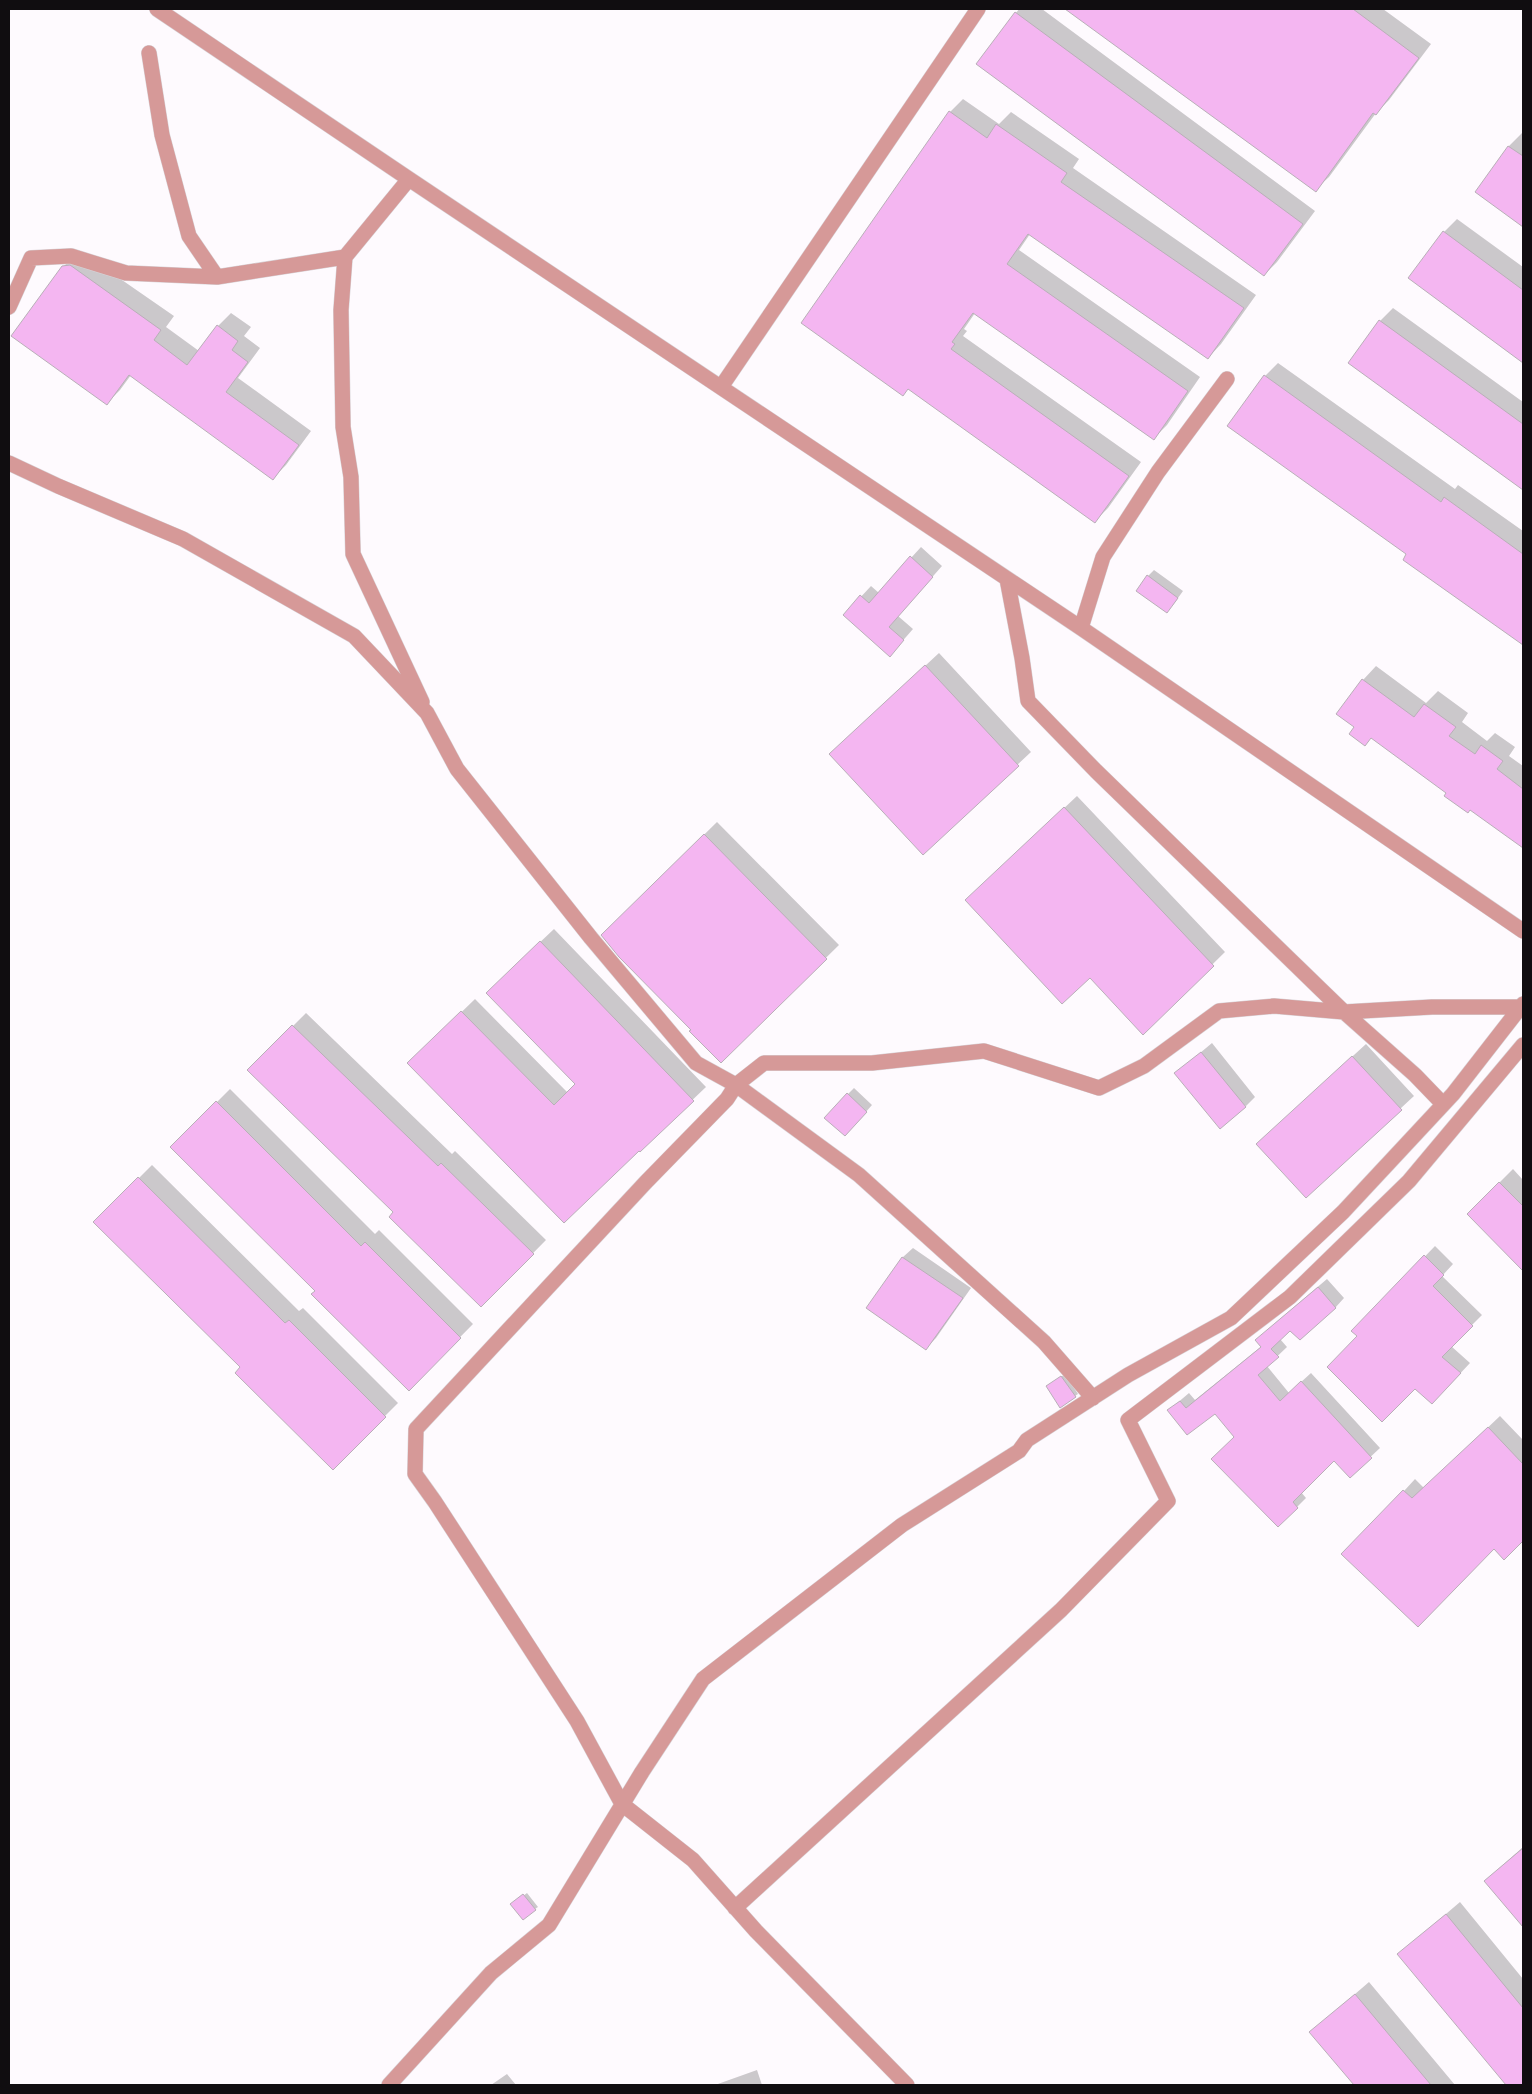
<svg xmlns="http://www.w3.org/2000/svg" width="1532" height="2094" font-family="Manrope,sans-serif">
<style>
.shadow{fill:#0003}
.building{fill:#f4b6f1;stroke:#b9afb8}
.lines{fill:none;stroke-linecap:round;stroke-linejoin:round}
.street-casing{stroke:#d8d4d8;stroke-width:16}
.street{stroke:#d69998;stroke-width:15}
</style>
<rect width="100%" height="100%" fill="#fefafe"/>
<path class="shadow" d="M 1019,9 L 1042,9 L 1315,211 L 1277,262 L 1264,275 L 978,63 Z
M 1067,9 L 1213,9 L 1226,18 L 1233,9 L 1383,9 L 1431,44 L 1389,100 L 1376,113 L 1329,177 L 1315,190 Z
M 963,99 L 999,124 L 1011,112 L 1079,159 L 1073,168 L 1256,295 L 1221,344 L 1208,358 L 1030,234 L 1019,250 L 1200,377 L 1167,425 L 1154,438 L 975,313 L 964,329 L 967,331 L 963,336 L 1141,462 L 1108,508 L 1095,521 L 909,388 L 902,395 L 950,112 Z
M 1522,133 L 1523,134 L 1523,226 L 1476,192 L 1509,146 Z
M 1457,219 L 1523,267 L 1523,361 L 1410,278 L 1444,232 Z
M 77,253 L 83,253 L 174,316 L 166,327 L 199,351 L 218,326 L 231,313 L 251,327 L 244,336 L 260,348 L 238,378 L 311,431 L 286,465 L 273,478 L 131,375 L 120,390 L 107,403 L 63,267 Z
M 1393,308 L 1523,402 L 1523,488 L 1349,363 L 1380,321 Z
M 1278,363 L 1455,489 L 1458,485 L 1523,531 L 1523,644 L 1404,559 L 1408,554 L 1265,376 Z
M 921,547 L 942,566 L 898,616 L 913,629 L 899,645 L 844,615 L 871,586 L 879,593 Z
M 1154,570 L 1183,591 L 1173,605 L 1148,576 Z
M 939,653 L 1031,752 L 923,853 L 844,741 Z
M 1376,666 L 1426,703 L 1438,691 L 1468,713 L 1462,722 L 1487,741 L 1495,733 L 1515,747 L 1509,756 L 1523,766 L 1523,847 L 1338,713 L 1363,680 Z
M 1077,796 L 1225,952 L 1143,1033 L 1090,976 L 979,888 Z
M 717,822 L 839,945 L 721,1061 L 602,935 Z
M 554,929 L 706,1087 L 640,1150 L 409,1063 L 475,999 L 568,1093 L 576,1084 L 501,979 Z
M 306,1013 L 452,1154 L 455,1151 L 546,1240 L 481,1306 L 395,1212 L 249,1070 Z
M 1212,1043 L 1255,1097 L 1246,1106 L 1176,1073 Z
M 1366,1044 L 1414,1096 L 1306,1196 L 1271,1131 Z
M 854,1088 L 872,1105 L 851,1129 L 848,1094 Z
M 230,1089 L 375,1234 L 379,1230 L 473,1324 L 409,1389 L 316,1291 L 172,1147 Z
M 152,1165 L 299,1311 L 303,1308 L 398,1403 L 333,1468 L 242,1367 L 95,1222 Z
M 1513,1169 L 1523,1180 L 1523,1269 L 1468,1214 Z
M 1435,1246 L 1453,1264 L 1442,1276 L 1482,1315 L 1451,1346 L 1470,1363 L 1442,1393 L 1353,1331 Z
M 913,1248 L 971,1288 L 936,1338 L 926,1348 L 868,1308 L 903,1257 Z
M 1327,1279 L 1344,1298 L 1335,1308 L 1290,1329 L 1280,1339 L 1287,1347 L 1267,1366 L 1289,1393 L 1311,1373 L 1380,1448 L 1350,1476 L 1334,1460 L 1301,1492 L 1306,1498 L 1278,1526 L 1236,1437 L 1215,1412 L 1169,1410 L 1189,1393 L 1195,1400 L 1262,1346 L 1266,1331 Z
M 1065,1374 L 1078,1394 L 1075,1396 L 1051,1384 Z
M 1500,1416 L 1523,1440 L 1523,1539 L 1504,1558 L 1494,1547 L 1430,1614 L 1404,1491 L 1415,1479 L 1424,1488 Z
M 1523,1847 L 1523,1926 L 1485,1881 Z
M 527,1893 L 538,1907 L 535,1909 L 515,1902 Z
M 1460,1902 L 1523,1979 L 1523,2085 L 1507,2085 L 1399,1954 Z
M 1369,1982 L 1455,2085 L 1355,2085 L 1311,2032 Z
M 757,2070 L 762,2085 L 715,2085 Z
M 507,2074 L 516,2085 L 491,2085 Z"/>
<path class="building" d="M 1065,9 L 1353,9 L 1419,58 L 1376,115 L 1373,113 L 1316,192 Z
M 1015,12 L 1303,224 L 1264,276 L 976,64 Z
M 949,111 L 987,138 L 996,124 L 1067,173 L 1061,182 L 1244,308 L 1208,359 L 1028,234 L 1007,264 L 1188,391 L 1154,440 L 973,313 L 952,342 L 955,344 L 951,349 L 1129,476 L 1095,523 L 908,389 L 903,396 L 801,323 Z
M 1508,146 L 1523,156 L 1523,227 L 1475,192 Z
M 1443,231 L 1523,290 L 1523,363 L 1408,278 Z
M 70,265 L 161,330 L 154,340 L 187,365 L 217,325 L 238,341 L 232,350 L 248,362 L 226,392 L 299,445 L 273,480 L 129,375 L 107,405 L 11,336 L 62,266 Z
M 1379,320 L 1523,424 L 1523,490 L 1348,363 Z
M 1264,375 L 1441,502 L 1444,497 L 1523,554 L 1523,645 L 1403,560 L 1406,554 L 1227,426 Z
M 910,556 L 933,577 L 889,627 L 904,640 L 890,657 L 843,615 L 860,595 L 869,603 Z
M 1147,575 L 1178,598 L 1167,613 L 1136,591 Z
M 925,665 L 1019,766 L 923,855 L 829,754 Z
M 1362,679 L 1414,717 L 1424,704 L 1456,727 L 1449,736 L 1475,754 L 1481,745 L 1503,761 L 1497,769 L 1523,789 L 1523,848 L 1470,810 L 1468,813 L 1444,796 L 1446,793 L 1371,738 L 1365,746 L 1349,734 L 1354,727 L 1336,714 Z
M 1064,807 L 1214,966 L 1143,1035 L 1090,978 L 1062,1004 L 965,900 Z
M 704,834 L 827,959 L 721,1063 L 689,1031 L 691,1030 L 619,957 L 601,935 Z
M 540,941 L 694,1101 L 640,1152 L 639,1151 L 564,1223 L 407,1063 L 461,1011 L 554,1105 L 575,1084 L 486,993 Z
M 292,1025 L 438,1166 L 441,1163 L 534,1254 L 481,1307 L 389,1217 L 393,1212 L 247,1070 Z
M 1201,1052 L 1246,1107 L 1220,1129 L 1174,1073 Z
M 1352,1056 L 1402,1110 L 1306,1198 L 1256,1144 Z
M 847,1093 L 867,1112 L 845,1136 L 824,1118 Z
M 216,1101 L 361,1246 L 365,1242 L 461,1338 L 409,1391 L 311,1294 L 315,1291 L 170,1147 Z
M 138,1177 L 285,1323 L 289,1320 L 386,1417 L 333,1470 L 235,1373 L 240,1367 L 93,1222 Z
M 1499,1182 L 1523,1206 L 1523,1271 L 1467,1214 Z
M 1424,1255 L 1444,1275 L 1433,1286 L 1473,1326 L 1442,1357 L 1461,1373 L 1432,1404 L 1415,1389 L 1382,1422 L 1327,1367 L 1357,1336 L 1351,1331 Z
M 902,1257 L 963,1298 L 926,1350 L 866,1308 Z
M 1318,1287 L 1336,1308 L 1300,1340 L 1290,1331 L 1271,1349 L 1279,1357 L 1258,1375 L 1280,1401 L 1301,1381 L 1372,1458 L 1350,1478 L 1334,1461 L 1293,1502 L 1298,1508 L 1278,1527 L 1211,1459 L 1234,1437 L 1215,1414 L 1187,1435 L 1167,1410 L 1180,1401 L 1186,1408 L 1261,1347 L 1255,1340 Z
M 1061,1376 L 1076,1397 L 1060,1408 L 1046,1386 Z
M 1488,1427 L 1523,1464 L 1523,1541 L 1504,1560 L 1494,1549 L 1418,1627 L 1341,1554 L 1403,1490 L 1412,1498 Z
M 1523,1848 L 1523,1927 L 1484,1881 Z
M 523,1894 L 536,1910 L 523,1920 L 510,1904 Z
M 1446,1914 L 1523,2008 L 1523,2085 L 1506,2085 L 1397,1954 Z
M 1355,1994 L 1431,2085 L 1354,2085 L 1309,2032 Z"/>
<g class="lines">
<g class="street-casing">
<path id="street" d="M 157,9 L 409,179 L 1081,628 L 1523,931
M 149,53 L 162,135 L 189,236 L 217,277
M 345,257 L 341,310 L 343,427 L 351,477 L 353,554 L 422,702
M 9,307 L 31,258 L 71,256 L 126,273 L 217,277 L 345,257 L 409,179
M 721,387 L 978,9
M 9,463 L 58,486 L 183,539 L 354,636 L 427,713 L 457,769 L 591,938 L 696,1063 L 736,1085 L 859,1175 L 1044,1342 L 1093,1398
M 1007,579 L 1022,658 L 1028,701 L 1096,771 L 1344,1012 L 1415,1075 L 1443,1104
M 1081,628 L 1103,557 L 1158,472 L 1227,379
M 735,1908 L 1061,1610 L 1168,1501 L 1128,1420 L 1290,1297 L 1409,1181 L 1523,1045
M 389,2085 L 491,1973 L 549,1925 L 642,1772 L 703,1679 L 902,1525 L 1019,1451 L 1027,1440 L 1128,1375 L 1231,1318 L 1343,1212 L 1453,1094 L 1523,1004
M 907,2085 L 756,1931 L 693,1860 L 622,1804 L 577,1721 L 435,1502 L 415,1474 L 416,1429 L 646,1182 L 727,1099 L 736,1085 L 764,1063 L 872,1063 L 984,1051 L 1099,1088 L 1144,1066 L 1219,1011 L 1274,1006 L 1344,1012 L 1432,1007 L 1521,1007"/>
</g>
<use href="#street" class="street"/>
</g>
<rect width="1532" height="2094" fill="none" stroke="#100d10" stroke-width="20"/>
</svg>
